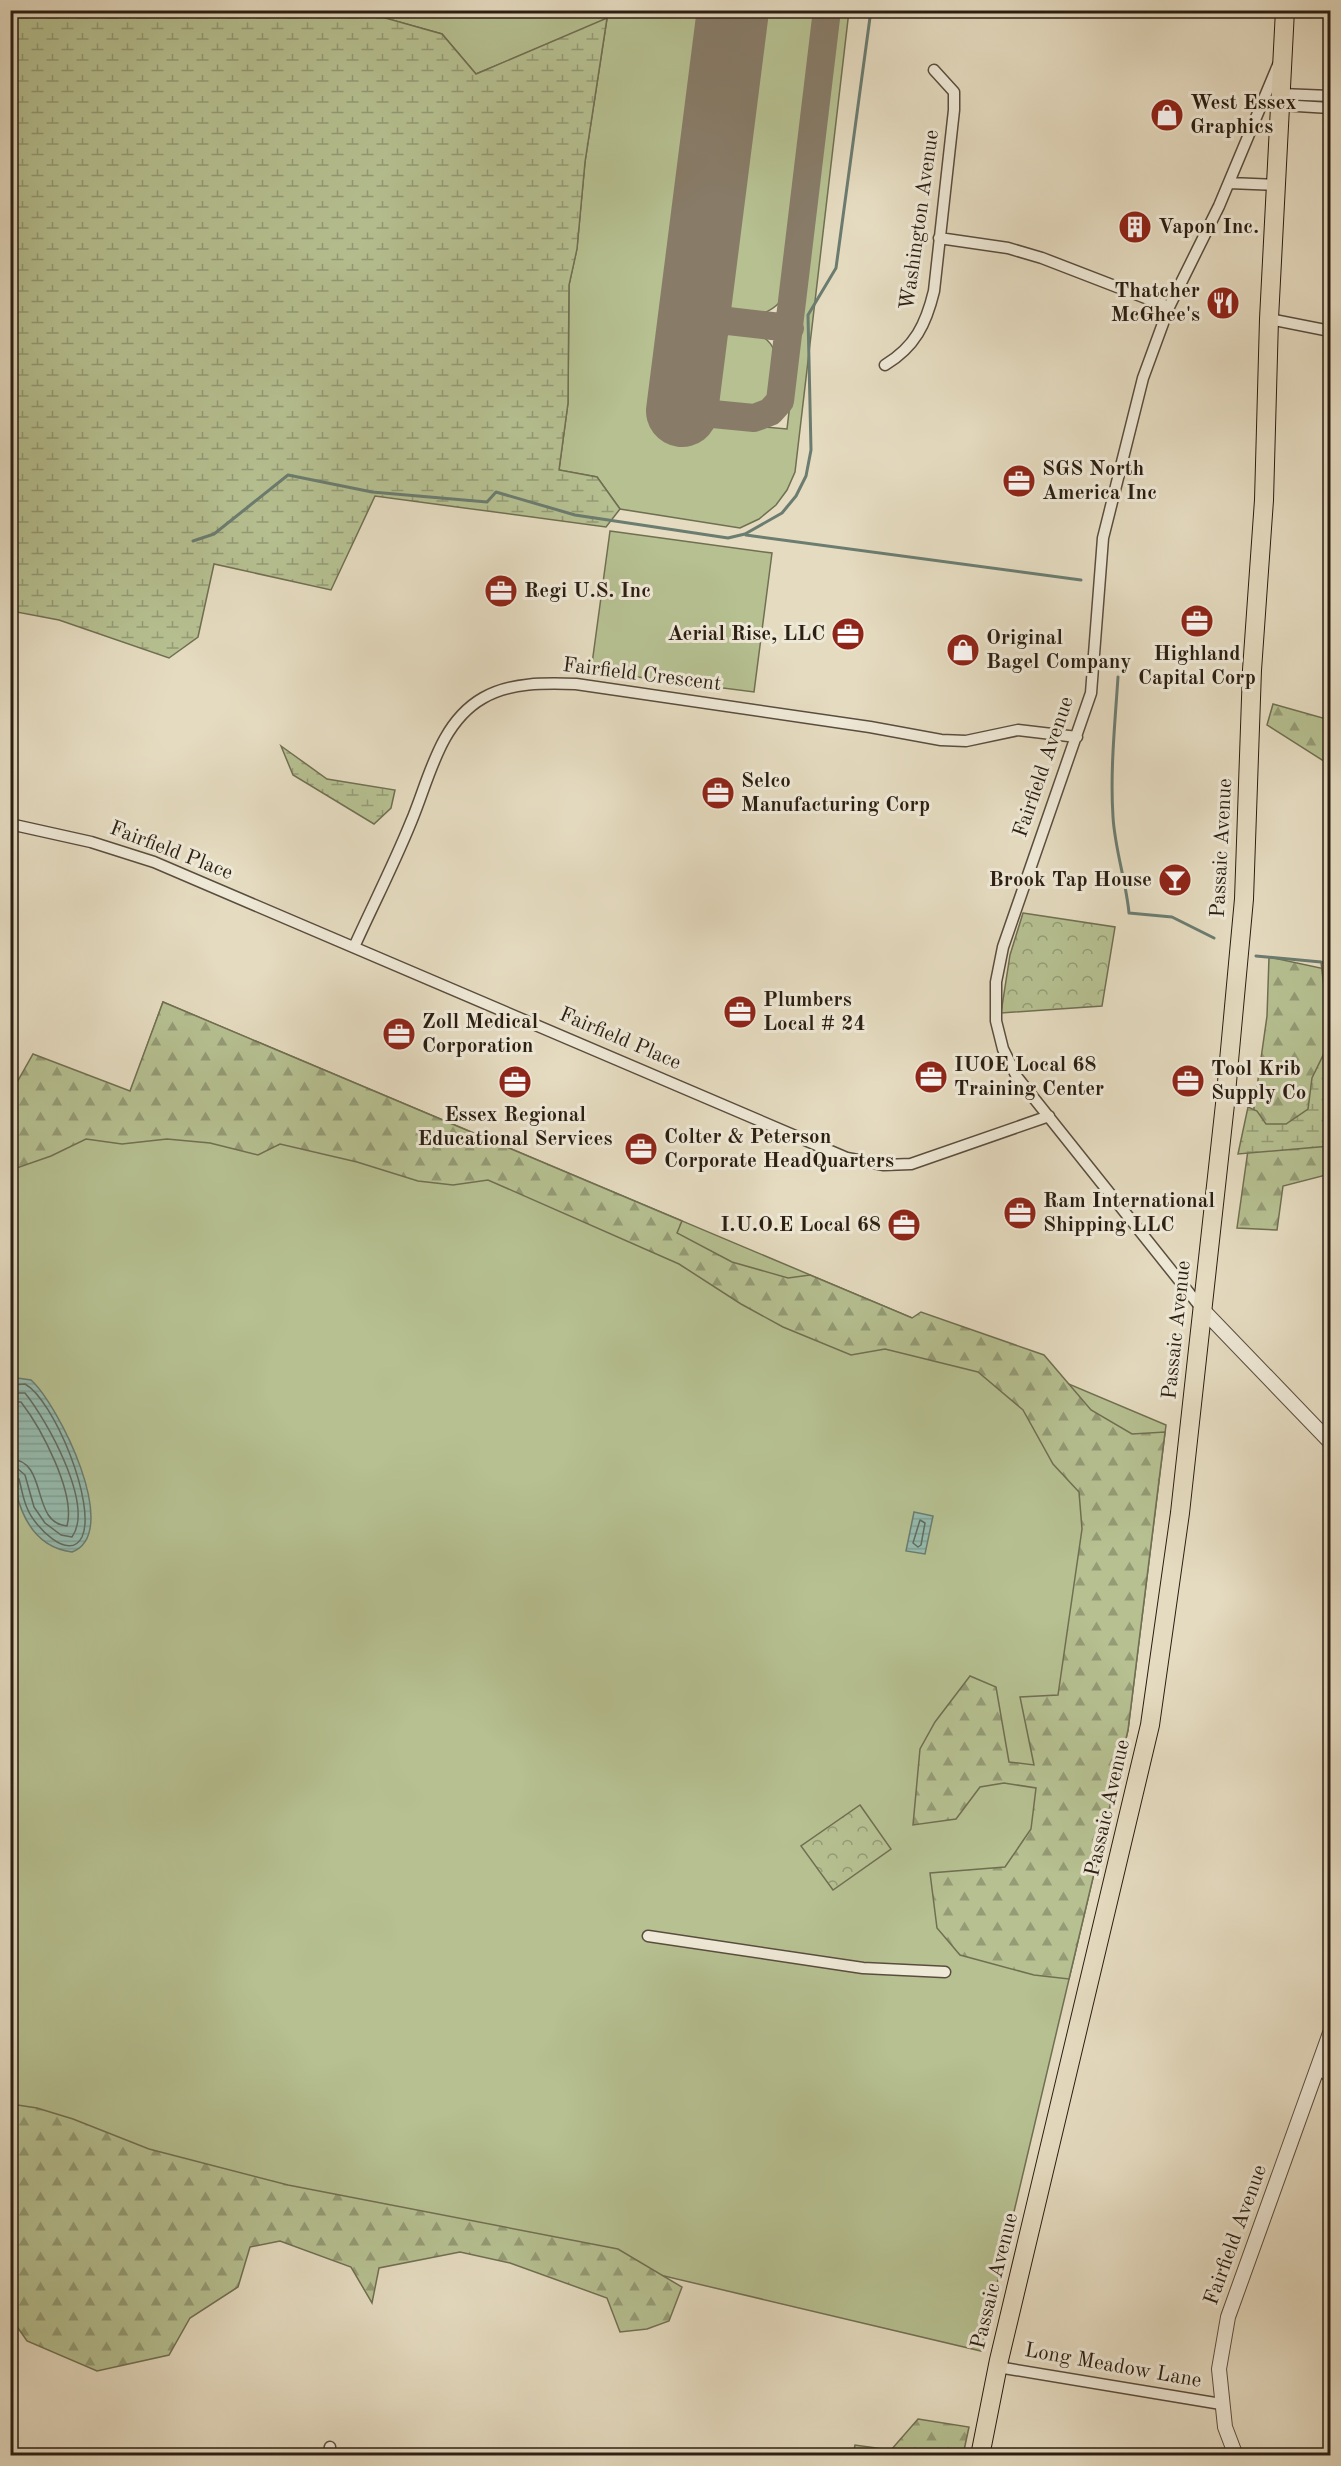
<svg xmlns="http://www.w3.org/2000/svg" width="1341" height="2466" font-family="'Old Standard TT',serif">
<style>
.green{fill:#b6c091;stroke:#706f52;stroke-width:1.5}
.forest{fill:url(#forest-firs);stroke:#706f52;stroke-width:1.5}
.wetland{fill:url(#wetland-marsh);stroke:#706f52;stroke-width:1.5}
.park{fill:url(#park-crowns);stroke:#706f52;stroke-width:1.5}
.water{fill:url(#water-rules);stroke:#6b7c70;stroke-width:1.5}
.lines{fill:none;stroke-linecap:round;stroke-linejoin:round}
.shore{stroke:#606c60;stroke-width:1.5}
.stream{stroke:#6b7c70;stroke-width:3}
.taxiway{stroke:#887c69;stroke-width:28}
.runway{stroke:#887c69;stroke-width:72}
.minor-casing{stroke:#5a4d3e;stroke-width:13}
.tertiary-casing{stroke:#5a4d3e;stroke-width:16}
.primary-casing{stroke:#2b1e12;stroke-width:20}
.minor{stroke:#eee8d6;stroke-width:10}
.tertiary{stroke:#eee8d6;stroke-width:14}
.primary{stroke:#e5dbc0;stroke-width:18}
.labels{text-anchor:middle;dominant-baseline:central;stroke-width:6;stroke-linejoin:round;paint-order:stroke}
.poi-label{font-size:21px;font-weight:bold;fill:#2b1e12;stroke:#eee8d6;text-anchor:start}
.street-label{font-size:21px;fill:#2b1e12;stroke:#eee8d6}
</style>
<defs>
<pattern id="forest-firs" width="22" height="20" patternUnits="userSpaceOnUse" patternTransform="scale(1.5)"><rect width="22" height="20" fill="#b6c091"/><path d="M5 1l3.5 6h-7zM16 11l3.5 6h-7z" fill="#949b75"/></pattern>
<pattern id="wetland-marsh" width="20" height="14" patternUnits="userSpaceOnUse" patternTransform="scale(1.5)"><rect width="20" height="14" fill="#b6c091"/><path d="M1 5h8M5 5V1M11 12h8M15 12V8" fill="none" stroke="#949b75"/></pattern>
<pattern id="park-crowns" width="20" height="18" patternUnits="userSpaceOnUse" patternTransform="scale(1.5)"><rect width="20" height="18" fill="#b6c091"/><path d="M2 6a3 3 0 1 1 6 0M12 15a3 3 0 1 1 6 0" fill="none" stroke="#949b75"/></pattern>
<pattern id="water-rules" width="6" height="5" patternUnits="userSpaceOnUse" patternTransform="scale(1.5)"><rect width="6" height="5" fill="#96bbae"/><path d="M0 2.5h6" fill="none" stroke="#81a095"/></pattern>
</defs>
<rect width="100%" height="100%" fill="#e5dbc0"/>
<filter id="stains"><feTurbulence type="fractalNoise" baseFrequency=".00333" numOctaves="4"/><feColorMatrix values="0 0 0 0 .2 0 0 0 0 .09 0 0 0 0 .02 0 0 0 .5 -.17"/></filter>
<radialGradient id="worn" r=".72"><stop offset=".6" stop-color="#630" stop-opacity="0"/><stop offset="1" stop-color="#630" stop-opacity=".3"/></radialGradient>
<path class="green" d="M 384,11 L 707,11 L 660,417 L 787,429 L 836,11 L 849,11 L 795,472 L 787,490 L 776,505 L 759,519 L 740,528 L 620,509 L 597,477 L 559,470 L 568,403 L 569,285 L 577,248 L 585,162 L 607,19 L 476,74 L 442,34 L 385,18 Z
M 748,11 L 817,11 L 781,301 C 757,327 720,317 717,280 Z
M 736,332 C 747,333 759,333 767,340 C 785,356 778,402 754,407 C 741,410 728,406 717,403 C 704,389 701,359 714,343 C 720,337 728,334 736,332 Z
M 610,531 L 772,553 L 754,692 L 591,671 Z
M 163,1002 L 1166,1425 L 1128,1730 L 981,2351 L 94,2141 L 11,2261 L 11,1096 L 119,1123 Z"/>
<path class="forest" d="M 1273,704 L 1330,720 L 1330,765 L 1267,725 Z
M 1269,957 L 1330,970 L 1330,1174 L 1283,1186 L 1277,1230 L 1237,1228 L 1267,1016 Z
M 163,1002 L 682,1221 L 677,1233 L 732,1262 L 788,1278 L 810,1275 L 912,1318 L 921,1312 L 1044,1355 L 1091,1410 L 1132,1434 L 1165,1432 L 1128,1730 L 1069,1979 L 1034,1975 L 960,1955 L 937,1928 L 930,1873 L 1005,1867 L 1031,1829 L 1036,1788 L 1004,1783 L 980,1787 L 956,1819 L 913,1825 L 920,1749 L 935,1722 L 970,1676 L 996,1687 L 1009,1762 L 1034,1765 L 1020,1697 L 1058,1695 L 1082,1529 L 1079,1492 L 1053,1464 L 1023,1410 L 978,1372 L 885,1349 L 851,1355 L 783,1327 L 741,1304 L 679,1264 L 488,1180 L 453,1185 L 418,1181 L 357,1162 L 280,1144 L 258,1155 L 210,1143 L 167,1139 L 122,1144 L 86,1139 L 51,1156 L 11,1170 L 11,1093 L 33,1054 L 130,1091 Z
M 11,2104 L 37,2108 L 73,2119 L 149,2149 L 288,2185 L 618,2249 L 682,2287 L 669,2321 L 647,2329 L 620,2332 L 607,2298 L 510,2263 L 460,2252 L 379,2268 L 372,2303 L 351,2267 L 280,2241 L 250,2247 L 238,2287 L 190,2318 L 169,2355 L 97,2371 L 27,2341 L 11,2318 Z
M 918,2419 L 969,2427 L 963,2455 L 853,2455 L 855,2445 L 891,2450 Z"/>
<path class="wetland" d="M 10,11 L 384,11 L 385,18 L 442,34 L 476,74 L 607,18 L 585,162 L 577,249 L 569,285 L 568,403 L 559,470 L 597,477 L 620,509 L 606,527 L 375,496 L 331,590 L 214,564 L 198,637 L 169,658 L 59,620 L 11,611 Z
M 281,746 L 327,779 L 395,790 L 391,808 L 374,824 L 293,775 Z
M 1321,962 L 1330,966 L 1330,1146 L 1238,1154 L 1248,1107 L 1257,1111 L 1266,1124 L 1286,1124 L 1308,1109 L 1312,1078 L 1330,1041 Z"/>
<path class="park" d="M 1023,913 L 1115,927 L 1102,1006 L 1001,1013 L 1010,955 Z
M 860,1805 L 891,1849 L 833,1890 L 801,1846 Z"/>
<path class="water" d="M 17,1378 L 31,1380 C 58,1404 123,1533 72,1552 C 0,1543 10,1433 10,1380 Z
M 914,1512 L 933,1516 L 925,1554 L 906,1551 Z"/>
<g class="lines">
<path class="shore" d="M 10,1385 L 25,1384 C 54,1400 97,1505 82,1537 C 69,1563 34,1525 28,1510 C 23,1500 22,1490 19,1479 L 10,1476
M 10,1393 L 25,1393 C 46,1419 95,1505 72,1537 L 61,1535 L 45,1523 L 34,1507 L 25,1475 L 18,1469 L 10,1468
M 10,1402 L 21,1402 C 41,1428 76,1493 67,1526 C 30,1523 49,1460 10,1459
M 920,1520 L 925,1523 L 921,1545 L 918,1547 L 913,1543 Z"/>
<path class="stream" d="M 746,535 L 1081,580
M 193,541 L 214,534 L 288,475 L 372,492 L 487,502 L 496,492 L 575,515 L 728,538 L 745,534 L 782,513 L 796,496 L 806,476 L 811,450 L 808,315 L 836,268 L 871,10
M 1118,677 C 1115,723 1110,771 1113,817 C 1115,850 1126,881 1129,913 L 1172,917 L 1214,938
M 1256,956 L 1321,962 L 1330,966"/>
<path class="taxiway" d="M 693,317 L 790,328
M 682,411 L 754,418 L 770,412 L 780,401 L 827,10"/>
<path class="runway" d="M 682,411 L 733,10"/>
<g class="minor-casing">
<path id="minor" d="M 1281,94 L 1330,96
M 1281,105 L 1330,108
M 1229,183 L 1277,185
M 939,238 L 1008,248 L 1042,258 L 1169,307
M 1269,319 L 1330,331
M 885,365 C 915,347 926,324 934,291 L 954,110 L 954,92 L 934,70
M 10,824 L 91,842 L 154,862 L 847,1158 L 884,1165 L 911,1164 L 1049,1116
M 354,947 C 373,905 394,864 411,822 C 429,780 439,723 483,698 C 511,682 545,683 576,684 L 870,727 L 941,740 L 966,741 L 1018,730 L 1077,737
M 1202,1309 L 1017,1077 L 1003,1049 L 996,1021 L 996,982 L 1003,947 L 1091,693 L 1103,538 L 1143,378 L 1169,307 L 1219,206 L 1278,65
M 648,1936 L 863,1968 L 945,1972
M 1319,2071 L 1330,2076
M 998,2367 L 1221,2404
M 328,2456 L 330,2447"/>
</g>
<g class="tertiary-casing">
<path id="tertiary" d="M 1202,1309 L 1330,1442
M 1236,2456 L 1225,2427 L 1219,2369 L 1228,2317 L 1330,2033"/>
</g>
<g class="primary-casing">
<path id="primary" d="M 980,2456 L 999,2360 L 1150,1725 L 1180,1513 L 1225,1104 L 1244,899 L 1252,670 L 1264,500 L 1269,319 L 1285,10"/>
</g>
<use href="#minor" class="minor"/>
<use href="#tertiary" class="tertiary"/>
<use href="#primary" class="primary"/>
</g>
<defs>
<g id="shop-disc" transform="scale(1.725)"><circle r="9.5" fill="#8f2418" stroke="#eee8d6"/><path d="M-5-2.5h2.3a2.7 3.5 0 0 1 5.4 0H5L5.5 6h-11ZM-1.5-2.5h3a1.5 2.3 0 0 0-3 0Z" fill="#fff"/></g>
<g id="building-disc" transform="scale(1.725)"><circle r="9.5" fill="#8f2418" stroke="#eee8d6"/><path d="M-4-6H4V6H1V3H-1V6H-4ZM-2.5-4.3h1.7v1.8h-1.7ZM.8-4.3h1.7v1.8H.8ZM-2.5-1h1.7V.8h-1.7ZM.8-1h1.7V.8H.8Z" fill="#fff"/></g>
<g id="restaurant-disc" transform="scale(1.725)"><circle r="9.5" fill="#8f2418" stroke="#eee8d6"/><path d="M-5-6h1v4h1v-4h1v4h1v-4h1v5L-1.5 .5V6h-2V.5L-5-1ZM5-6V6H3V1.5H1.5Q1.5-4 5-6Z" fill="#fff"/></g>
<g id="office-disc" transform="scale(1.725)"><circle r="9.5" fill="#8f2418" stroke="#eee8d6"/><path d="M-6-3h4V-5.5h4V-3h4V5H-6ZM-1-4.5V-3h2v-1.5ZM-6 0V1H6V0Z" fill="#fff"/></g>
<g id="bar-disc" transform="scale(1.725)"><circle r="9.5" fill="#8f2418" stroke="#eee8d6"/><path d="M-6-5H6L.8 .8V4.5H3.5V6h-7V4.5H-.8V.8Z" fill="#fff"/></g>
</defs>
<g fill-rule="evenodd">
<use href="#shop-disc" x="1167" y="115"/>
<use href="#building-disc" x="1135" y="227"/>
<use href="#restaurant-disc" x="1223" y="303"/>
<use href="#office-disc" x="1019" y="481"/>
<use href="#office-disc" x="501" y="591"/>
<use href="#office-disc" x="1197" y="621"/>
<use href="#office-disc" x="848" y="634"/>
<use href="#shop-disc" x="963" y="650"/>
<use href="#office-disc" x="718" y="793"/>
<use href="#bar-disc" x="1175" y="880"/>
<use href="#office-disc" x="740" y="1012"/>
<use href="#office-disc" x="399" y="1034"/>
<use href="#office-disc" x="931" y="1077"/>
<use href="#office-disc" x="1188" y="1081"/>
<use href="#office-disc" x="515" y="1082"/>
<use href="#office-disc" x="641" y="1149"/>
<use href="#office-disc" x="1020" y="1213"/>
<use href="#office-disc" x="904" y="1225"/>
</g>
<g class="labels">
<g class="poi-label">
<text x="1190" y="103">West Essex<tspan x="1190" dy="24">Graphics</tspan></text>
<text x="1158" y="227">Vapon Inc.</text>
<text x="1200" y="291" text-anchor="end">Thatcher<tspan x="1200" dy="24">McGhee's</tspan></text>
<text x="1042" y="469">SGS North<tspan x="1042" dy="24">America Inc</tspan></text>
<text x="524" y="591">Regi U.S. Inc</text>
<text x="825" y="634" text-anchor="end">Aerial Rise, LLC</text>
<text x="986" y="638">Original<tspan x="986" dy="24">Bagel Company</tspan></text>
<text x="1197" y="654" text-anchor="middle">Highland<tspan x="1197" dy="24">Capital Corp</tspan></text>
<text x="741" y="781">Selco<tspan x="741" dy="24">Manufacturing Corp</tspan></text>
<text x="1152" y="880" text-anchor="end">Brook Tap House</text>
<text x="763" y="1000">Plumbers<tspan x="763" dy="24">Local # 24</tspan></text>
<text x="422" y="1022">Zoll Medical<tspan x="422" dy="24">Corporation</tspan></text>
<text x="954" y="1065">IUOE Local 68<tspan x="954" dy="24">Training Center</tspan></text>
<text x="1211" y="1069">Tool Krib<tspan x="1211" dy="24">Supply Co</tspan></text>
<text x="515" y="1115" text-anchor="middle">Essex Regional<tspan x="515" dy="24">Educational Services</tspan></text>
<text x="664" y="1137">Colter &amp; Peterson<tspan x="664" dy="24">Corporate HeadQuarters</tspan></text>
<text x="1043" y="1201">Ram International<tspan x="1043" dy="24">Shipping LLC</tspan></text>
<text x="881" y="1225" text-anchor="end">I.U.O.E Local 68</text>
</g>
<g class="street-label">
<text transform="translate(920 220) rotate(-82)">Washington Avenue</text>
<text transform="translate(642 675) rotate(7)">Fairfield Crescent</text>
<text transform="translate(1044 767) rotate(-71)">Fairfield Avenue</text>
<text transform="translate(1222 848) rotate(-87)">Passaic Avenue</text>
<text transform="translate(171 851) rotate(21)">Fairfield Place</text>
<text transform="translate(620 1039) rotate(23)">Fairfield Place</text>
<text transform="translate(1177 1330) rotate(-84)">Passaic Avenue</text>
<text transform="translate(1108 1808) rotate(-77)">Passaic Avenue</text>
<text transform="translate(1236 2235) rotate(-70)">Fairfield Avenue</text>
<text transform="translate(995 2281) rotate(-76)">Passaic Avenue</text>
<text transform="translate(1113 2366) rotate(10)">Long Meadow Lane</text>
</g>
</g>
<rect width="1341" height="2466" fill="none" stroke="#e5dbc0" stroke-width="36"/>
<rect x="12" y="12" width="1317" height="2442" fill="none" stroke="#2b1e12" stroke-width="3"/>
<rect x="18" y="18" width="1305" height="2430" fill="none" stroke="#2b1e12" stroke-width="1.5"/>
<rect width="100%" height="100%" filter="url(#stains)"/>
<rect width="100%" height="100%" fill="url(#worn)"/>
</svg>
